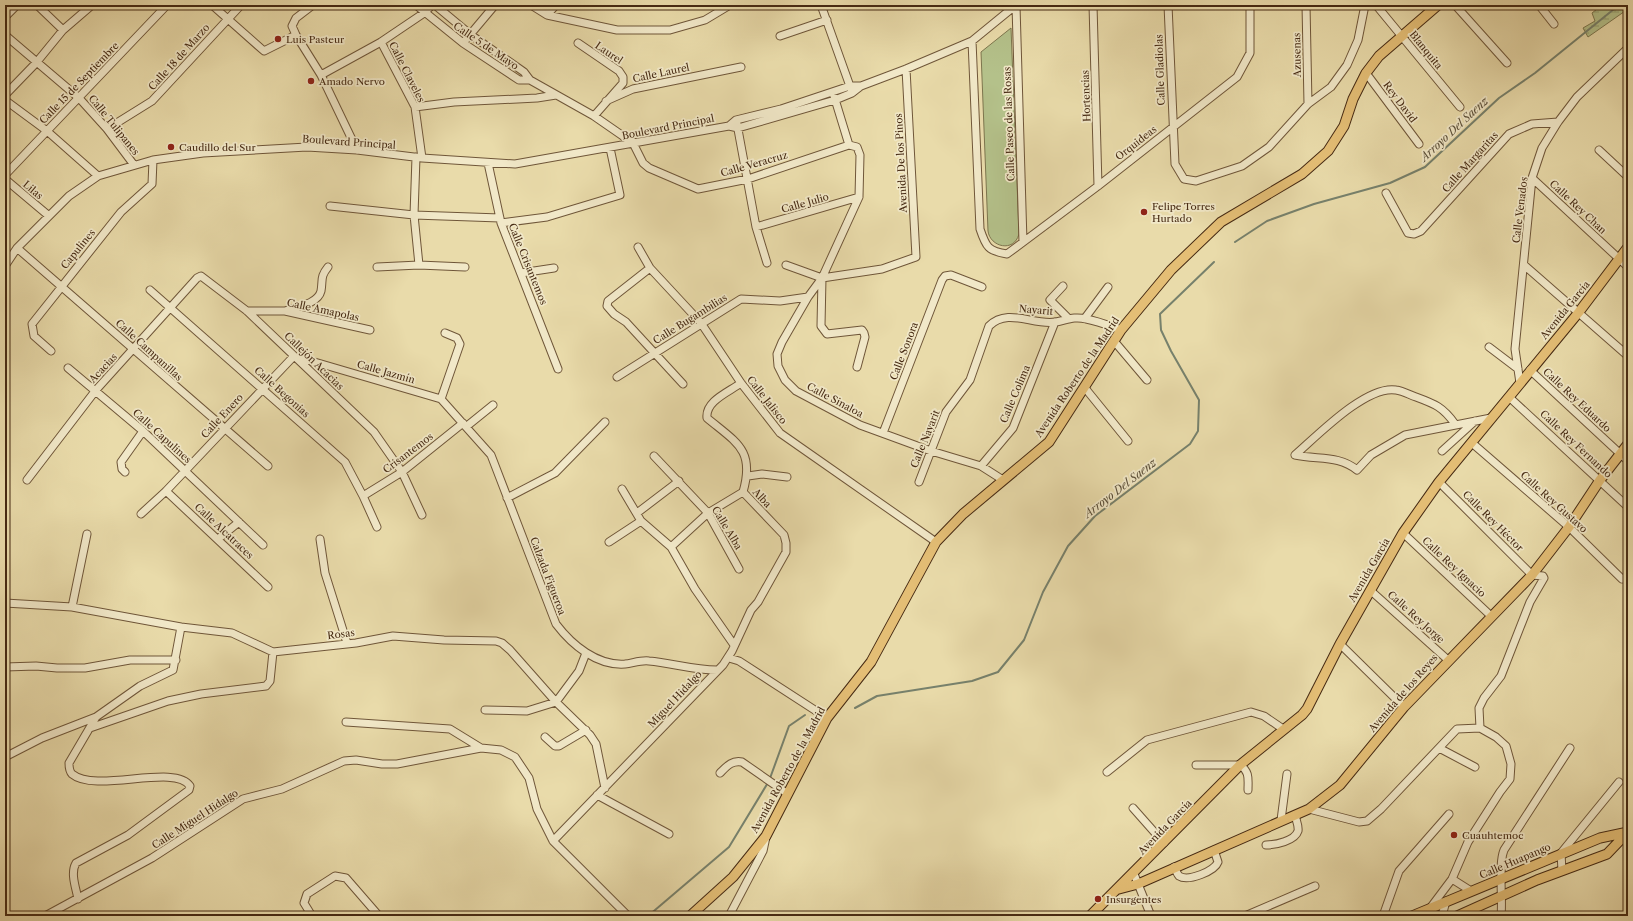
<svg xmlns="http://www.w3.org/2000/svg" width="1633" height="921" font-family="'Libre Caslon Text',serif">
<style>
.wetland{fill:url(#wetland-marsh);stroke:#7d764e}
.park{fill:#b4c18a;stroke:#7d764e}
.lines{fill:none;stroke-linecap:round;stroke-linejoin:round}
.stream{stroke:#77816c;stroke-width:2}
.minor-casing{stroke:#6f5639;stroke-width:9}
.major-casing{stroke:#462a13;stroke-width:11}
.minor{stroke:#f1e8c8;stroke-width:7}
.major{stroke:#e4be75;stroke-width:9}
.poi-dot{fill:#8f2418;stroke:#f1e8c8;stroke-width:1.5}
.labels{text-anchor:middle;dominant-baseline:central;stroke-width:3.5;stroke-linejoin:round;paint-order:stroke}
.poi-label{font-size:10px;fill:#462a13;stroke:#f1e8c8;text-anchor:start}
.street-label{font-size:10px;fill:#462a13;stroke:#f1e8c8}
.water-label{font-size:11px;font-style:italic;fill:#5a4e38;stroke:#f1e8c8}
</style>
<defs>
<pattern id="wetland-marsh" width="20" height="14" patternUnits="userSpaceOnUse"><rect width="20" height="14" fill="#b4c18a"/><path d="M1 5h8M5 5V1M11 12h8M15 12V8" fill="none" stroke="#949d70"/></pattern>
</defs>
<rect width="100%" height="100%" fill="#e9dbaa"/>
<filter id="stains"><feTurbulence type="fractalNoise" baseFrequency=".005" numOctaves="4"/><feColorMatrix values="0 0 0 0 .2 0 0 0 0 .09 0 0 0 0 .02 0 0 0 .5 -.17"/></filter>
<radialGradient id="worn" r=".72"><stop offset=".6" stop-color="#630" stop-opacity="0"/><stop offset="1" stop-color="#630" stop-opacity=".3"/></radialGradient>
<path class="wetland" d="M 1602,5 L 1628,5 L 1628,9 L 1588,37 L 1583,28 L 1595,21 L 1592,13 Z"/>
<path class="park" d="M 1011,28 L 1019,234 C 1014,253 990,247 988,231 L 981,52 Z"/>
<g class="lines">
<path class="stream" d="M 1235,242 L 1267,221 L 1314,204 L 1390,183 L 1425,167 L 1499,98 L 1535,73 L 1619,5
M 855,708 L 877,696 L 972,681 L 998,672 L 1024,640 L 1043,592 L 1068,546 L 1095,516 L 1190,444 L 1198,431 L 1199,400 L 1171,351 L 1161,330 L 1160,314 L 1214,262
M 648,916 L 729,847 L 769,781 L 789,726 L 805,715"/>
<g class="minor-casing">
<path id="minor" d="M 37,5 L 63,30
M 212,5 L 264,51 L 296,35
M 313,5 L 296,18 L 292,26 L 296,35 L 321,75 L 357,150
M 416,5 L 463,43 L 519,80 L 530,80
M 435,5 L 471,35 L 524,72 L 530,80 L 594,116 L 633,143 L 643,163 L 649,168 L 698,189 L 748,179 L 849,145
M 531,5 L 547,15 L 617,30 L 670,30 L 705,20 L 730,5
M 821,5 L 851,89
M 1093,5 L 1098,186
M 1168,5 L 1175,164 L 1184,179 L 1196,181 L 1242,166 L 1269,147 L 1308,104 L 1331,87 L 1347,65 L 1358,40 L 1365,5
M 1306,5 L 1308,104
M 1376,5 L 1460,107
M 1455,5 L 1507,63
M 1539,5 L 1554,24
M 1016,6 L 1023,242
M 547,15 L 556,5
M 5,17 L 17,5
M 5,35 L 79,98 L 107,129 L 134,165
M 780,36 L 827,20
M 972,41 L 980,229 C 986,247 988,251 1007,254 L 1098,186 L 1237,77 L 1250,53 L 1250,5
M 381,42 L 415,107 L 422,158
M 463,43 L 495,5
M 578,43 L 619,71 L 623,77 L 623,83 L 594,116
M 1366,73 L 1419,144
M 321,75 L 381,42 L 424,13 L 432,5
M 5,95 L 36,63 L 63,30 L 92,5
M 834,96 L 849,145
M 5,100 L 47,131 L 98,176
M 606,101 L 633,89 L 741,67
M 415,107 L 454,102 L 537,98 L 556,95
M 737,124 L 756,227 L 767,263
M 729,126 L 738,128 L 835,100 L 852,93 L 861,86 L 906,69 L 972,41 L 1016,5
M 107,129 L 152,101 L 241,5
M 849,145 L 857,147 L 860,155 L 859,197 L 822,278 L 808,297 L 782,342 L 777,354 L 778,366 L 785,380 L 796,391 L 860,425 L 931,451 L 981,466 L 1003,480
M 1599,150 L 1628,177
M 416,157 L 414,215 L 419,265
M 488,163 L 501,223 L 558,369
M 5,175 L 167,5
M 1532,178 L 1628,267
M 5,179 L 49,216
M 1386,193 L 1408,233 L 1414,234 L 1421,231 L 1509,134 L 1532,124 L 1558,122
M 330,206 L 414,215 L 500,218
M 501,223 L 547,217 L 620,195 L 610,148
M 756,227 L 859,197
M 638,247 L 650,268 L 701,323 L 741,383 L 780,433 L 936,542
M 17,248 L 268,466
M 786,265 L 822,278 L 882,269 L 916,257 L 906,69
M 1524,265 L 1628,356
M 5,266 L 17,248 L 69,196 L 98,176 L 153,160 L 203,153 L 307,147 L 357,150 L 422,158 L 515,164 L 729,126 L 736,120 L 781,109 L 850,86 L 861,86
M 377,267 L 419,265 L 465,267
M 650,268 L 608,301 L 607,306 L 614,314 L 626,322 L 683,384
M 521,273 L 554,268
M 822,278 L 821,326 L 827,334 L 862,330 L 864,333 L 865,337 L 857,367
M 1063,286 L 1050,300 L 1068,318
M 150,290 L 345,462 L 363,496 L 377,527
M 247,311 L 285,311 L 370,330
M 285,311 C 296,307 318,304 321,291 C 323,279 320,277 328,267
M 1085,318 L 1108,287
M 1114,341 L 1147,380
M 1489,347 L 1518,369
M 51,351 L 34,336 L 32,324 L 121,212 L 152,184 L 153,160
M 68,368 L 143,431 L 263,545
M 1530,370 L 1628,461
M 617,377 L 741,299 L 780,301 L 808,297
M 741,383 C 729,392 705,401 707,418 C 737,443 755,450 743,492
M 1520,383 L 1515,349 L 1532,178 L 1542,148 L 1558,122 L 1577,97 L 1628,48
M 1085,388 L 1128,441
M 1509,397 L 1628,507
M 441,399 L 460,344 L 457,338 L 445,333
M 467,426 L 493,405
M 883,433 L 942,280 L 945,276 L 951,275 L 982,287
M 1472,443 L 1569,527 L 1622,579
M 1442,451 L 1475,421
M 1295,455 C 1318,460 1339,455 1357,470 L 1371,455 L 1405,435 L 1491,418
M 1295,455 C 1317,436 1366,385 1396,390 C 1403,391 1410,395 1416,397 C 1435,404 1443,407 1455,424
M 654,456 L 708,513 L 739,569
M 981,466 L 1013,428 L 1055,322
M 125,472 L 122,469 L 121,462 L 143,431
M 748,476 L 762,474 L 787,477
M 27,480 L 96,390 L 197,278 L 201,276 L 247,311 L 374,432 L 402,472 L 422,515
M 919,482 L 946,412 L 970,380 L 989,326 C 1008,307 1033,326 1056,322 C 1067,320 1074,316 1086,319 C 1098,321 1110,326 1121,330
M 1439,482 L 1532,575 L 1543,576 L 1544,578 L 1530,602 L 1501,676 L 1484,698 L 1479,708 L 1480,728
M 622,489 L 641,521 L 671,547 L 708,513 L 743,492
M 166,491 L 268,587
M 363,496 L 402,472 L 463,423
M 507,498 L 555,473 L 605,422
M 637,513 L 679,481
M 141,514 L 166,491 L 294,356 L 441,399 L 491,455 L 556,624 C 572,645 597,666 625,664 C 633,663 641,660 649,661 C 672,663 693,670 717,670
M 1403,533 L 1491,616
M 218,539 L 239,522
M 320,539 L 325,573 L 347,643
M 609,542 L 641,521
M 671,547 L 695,589 L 734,645
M 1370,590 L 1448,660
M 5,603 L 72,607 L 181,627 L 232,633 L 273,652 L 356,643 L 393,636 L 444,640 L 496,641 L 502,643 L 510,650 L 556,702 L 590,735 L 596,744 L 605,788
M 72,607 L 87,534
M 1340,644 L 1404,707
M 729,658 L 739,661 L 827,718
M 5,667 L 36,666 L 57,668 L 85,668 L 130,660 L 176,660
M 485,710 L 527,711 L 556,702 L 579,671 L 586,653
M 346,722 L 450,729 L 481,748
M 90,728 L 168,701 L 201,694 L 266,686 L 270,681 L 273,652
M 545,737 L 555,746 L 559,746 L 586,730
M 1439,748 L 1475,767
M 5,757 L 42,738 L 96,717
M 1196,765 L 1240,765 C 1250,772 1248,779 1248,790
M 1107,772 L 1147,740 L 1251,712 L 1264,716 L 1283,729
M 720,773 C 727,766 732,760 742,762 L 788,794
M 597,795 L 669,834
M 1133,808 L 1164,843
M 1309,809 L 1359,822 L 1367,821 L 1381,809 L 1457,729 L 1480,728 L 1496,737 L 1506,746 L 1511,764 L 1510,779 L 1500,792 L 1468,842 L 1452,879 L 1431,907
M 1281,820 L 1287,774
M 553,841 L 723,665 L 732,651 L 751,610 L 758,602 L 786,552 L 786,543 L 784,535 L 743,492
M 1266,845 C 1275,845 1295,841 1298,831 C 1299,826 1296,820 1295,815
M 1174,867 C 1176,870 1177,874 1179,876 C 1188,882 1215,871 1218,862 L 1214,850
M 1562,871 L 1561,853 L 1619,782
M 1134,874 L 1151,916
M 1452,879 L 1471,891
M 78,899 C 76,888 70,873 76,863 L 128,835 L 189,790 L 190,786 C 175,763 96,794 72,774 C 69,771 69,767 69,763 L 96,717 L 140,686 L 173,670 L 181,627
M 45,916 L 152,858 L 243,799 L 282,789 L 344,761 L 356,760 L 382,764 L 397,764 L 481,748 L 501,750 L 515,757 L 529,778 L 537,809 L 553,841 L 628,916
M 312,916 L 304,903 L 307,894 L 335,876 L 346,878 L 379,916
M 729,916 L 763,851 L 766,837
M 1245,916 L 1315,886
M 1383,916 L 1399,871 L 1449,814
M 1442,916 L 1446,901
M 1501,916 C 1503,898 1498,864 1504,850 L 1570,748"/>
</g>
<g class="major-casing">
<path id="major" d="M 1119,889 L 1138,884 L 1309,809 L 1340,785 L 1404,707 L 1532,575 L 1569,527 L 1600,480 L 1628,444
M 690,916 L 733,877 L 766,836 L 827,718 L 871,662 L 936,542 L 963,514 L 1049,442 L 1121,330 L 1171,270 L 1221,222 L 1302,174 L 1328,151 L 1344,126 L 1353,99 L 1366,73 L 1379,56 L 1438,5
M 1090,916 L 1240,765 L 1302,715 L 1307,709 L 1340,644 L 1403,533 L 1439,482 L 1579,312 L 1628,247
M 1412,916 L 1600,838 L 1628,832
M 1457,916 L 1537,880 L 1607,854 L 1628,832"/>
</g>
<use href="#minor" class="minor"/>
<use href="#major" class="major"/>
</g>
<g class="poi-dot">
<circle cx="278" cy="39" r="4"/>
<circle cx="311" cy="81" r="4"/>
<circle cx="171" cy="147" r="4"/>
<circle cx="1144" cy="212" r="4"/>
<circle cx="1454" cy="835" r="4"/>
<circle cx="1098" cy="899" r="4"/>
</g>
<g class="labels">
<g class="poi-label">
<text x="286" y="39">Luis Pasteur</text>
<text x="319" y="81">Amado Nervo</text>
<text x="179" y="147">Caudillo del Sur</text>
<text x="1152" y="206">Felipe Torres<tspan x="1152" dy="12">Hurtado</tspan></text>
<text x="1462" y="835">Cuauhtemoc</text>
<text x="1106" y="899">Insurgentes</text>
</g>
<g class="street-label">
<text transform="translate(486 46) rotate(34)">Calle 5 de Mayo</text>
<text transform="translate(1426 50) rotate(51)">Blanquita</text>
<text transform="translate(609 53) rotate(34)">Laurel</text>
<text transform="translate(1297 55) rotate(-91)">Azusenas</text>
<text transform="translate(179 57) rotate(-48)">Calle 18 de Marzo</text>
<text transform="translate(1160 70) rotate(-92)">Calle Gladiolas</text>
<text transform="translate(407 72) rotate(63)">Calle Claveles</text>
<text transform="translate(661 73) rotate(-12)">Calle Laurel</text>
<text transform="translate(79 83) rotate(-46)">Calle 15 de Septiembre</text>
<text transform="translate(1086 96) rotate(-92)">Hortencias</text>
<text transform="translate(1400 102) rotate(53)">Rey David</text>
<text transform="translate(1009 124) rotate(-92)">Calle Paseo de las Rosas</text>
<text transform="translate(114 125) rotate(51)">Calle Tulipanes</text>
<text transform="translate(668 127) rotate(-11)">Boulevard Principal</text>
<text transform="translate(349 142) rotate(4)">Boulevard Principal</text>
<text transform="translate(1136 143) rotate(-38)">Orquideas</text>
<text transform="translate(1470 162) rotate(-48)">Calle Margaritas</text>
<text transform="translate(901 163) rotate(-93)">Avenida De los Pinos</text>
<text transform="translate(754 164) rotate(-16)">Calle Veracruz</text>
<text transform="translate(33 190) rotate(40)">Lilas</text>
<text transform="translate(805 203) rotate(-16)">Calle Julio</text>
<text transform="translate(1578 207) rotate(43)">Calle Rey Chan</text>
<text transform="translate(1520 210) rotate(-83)">Calle Venados</text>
<text transform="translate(78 249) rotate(-51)">Capulines</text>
<text transform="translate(528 264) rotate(68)">Calle Crisantemos</text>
<text transform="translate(323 310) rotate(12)">Calle Amapolas</text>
<text transform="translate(1036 310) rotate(5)">Nayarit</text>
<text transform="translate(1565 310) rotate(-51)">Avenida García</text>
<text transform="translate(690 319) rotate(-32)">Calle Bugambilias</text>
<text transform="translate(149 350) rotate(42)">Calle Campanillas</text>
<text transform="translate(904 351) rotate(-69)">Calle Sonora</text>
<text transform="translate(314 361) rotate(44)">Callejón Acacias</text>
<text transform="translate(103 368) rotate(-47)">Acacias</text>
<text transform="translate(386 372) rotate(16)">Calle Jazmín</text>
<text transform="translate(1077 377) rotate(-56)">Avenida Roberto de la Madrid</text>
<text transform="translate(282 392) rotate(42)">Calle Begonias</text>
<text transform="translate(1015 394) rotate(-67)">Calle Colima</text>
<text transform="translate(767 400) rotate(52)">Calle Jalisco</text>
<text transform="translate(835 400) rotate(28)">Calle Sinaloa</text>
<text transform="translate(1577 400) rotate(43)">Calle Rey Eduardo</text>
<text transform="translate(222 416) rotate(-47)">Calle Enero</text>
<text transform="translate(162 436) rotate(42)">Calle Capulines</text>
<text transform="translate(925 439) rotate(-68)">Calle Nayarit</text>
<text transform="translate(1576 444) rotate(43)">Calle Rey Fernando</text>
<text transform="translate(408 453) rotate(-37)">Crisantemos</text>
<text transform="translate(762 498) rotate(47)">Alba</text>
<text transform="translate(1554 502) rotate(42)">Calle Rey Gustavo</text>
<text transform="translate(1493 521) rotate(45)">Calle Rey Héctor</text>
<text transform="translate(727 528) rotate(59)">Calle Alba</text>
<text transform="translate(224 531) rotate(43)">Calle Alcatraces</text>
<text transform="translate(1454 567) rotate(43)">Calle Rey Ignacio</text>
<text transform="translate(1369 570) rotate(-60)">Avenida García</text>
<text transform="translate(548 576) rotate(69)">Calzada Figueroa</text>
<text transform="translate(1416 617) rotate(42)">Calle Rey Jorge</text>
<text transform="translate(341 634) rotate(-7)">Rosas</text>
<text transform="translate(1403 693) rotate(-49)">Avenida de los Reyes</text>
<text transform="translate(675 699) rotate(-47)">Miguel Hidalgo</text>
<text transform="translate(788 770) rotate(-61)">Avenida Roberto de la Madrid</text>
<text transform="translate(195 819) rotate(-33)">Calle Miguel Hidalgo</text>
<text transform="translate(1165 827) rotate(-46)">Avenida García</text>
<text transform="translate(1515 861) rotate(-23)">Calle Huapango</text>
</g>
<g class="water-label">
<text transform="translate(1454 129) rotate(-43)">Arroyo Del Saenz</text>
<text transform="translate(1120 488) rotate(-38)">Arroyo Del Saenz</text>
</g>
</g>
<rect width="1633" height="921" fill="none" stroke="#e9dbaa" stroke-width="20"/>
<rect x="6" y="6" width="1621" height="909" fill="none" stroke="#462a13" stroke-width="2"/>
<rect x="10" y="10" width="1613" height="901" fill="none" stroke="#462a13"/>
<rect width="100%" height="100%" filter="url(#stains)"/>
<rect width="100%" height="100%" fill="url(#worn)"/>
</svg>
